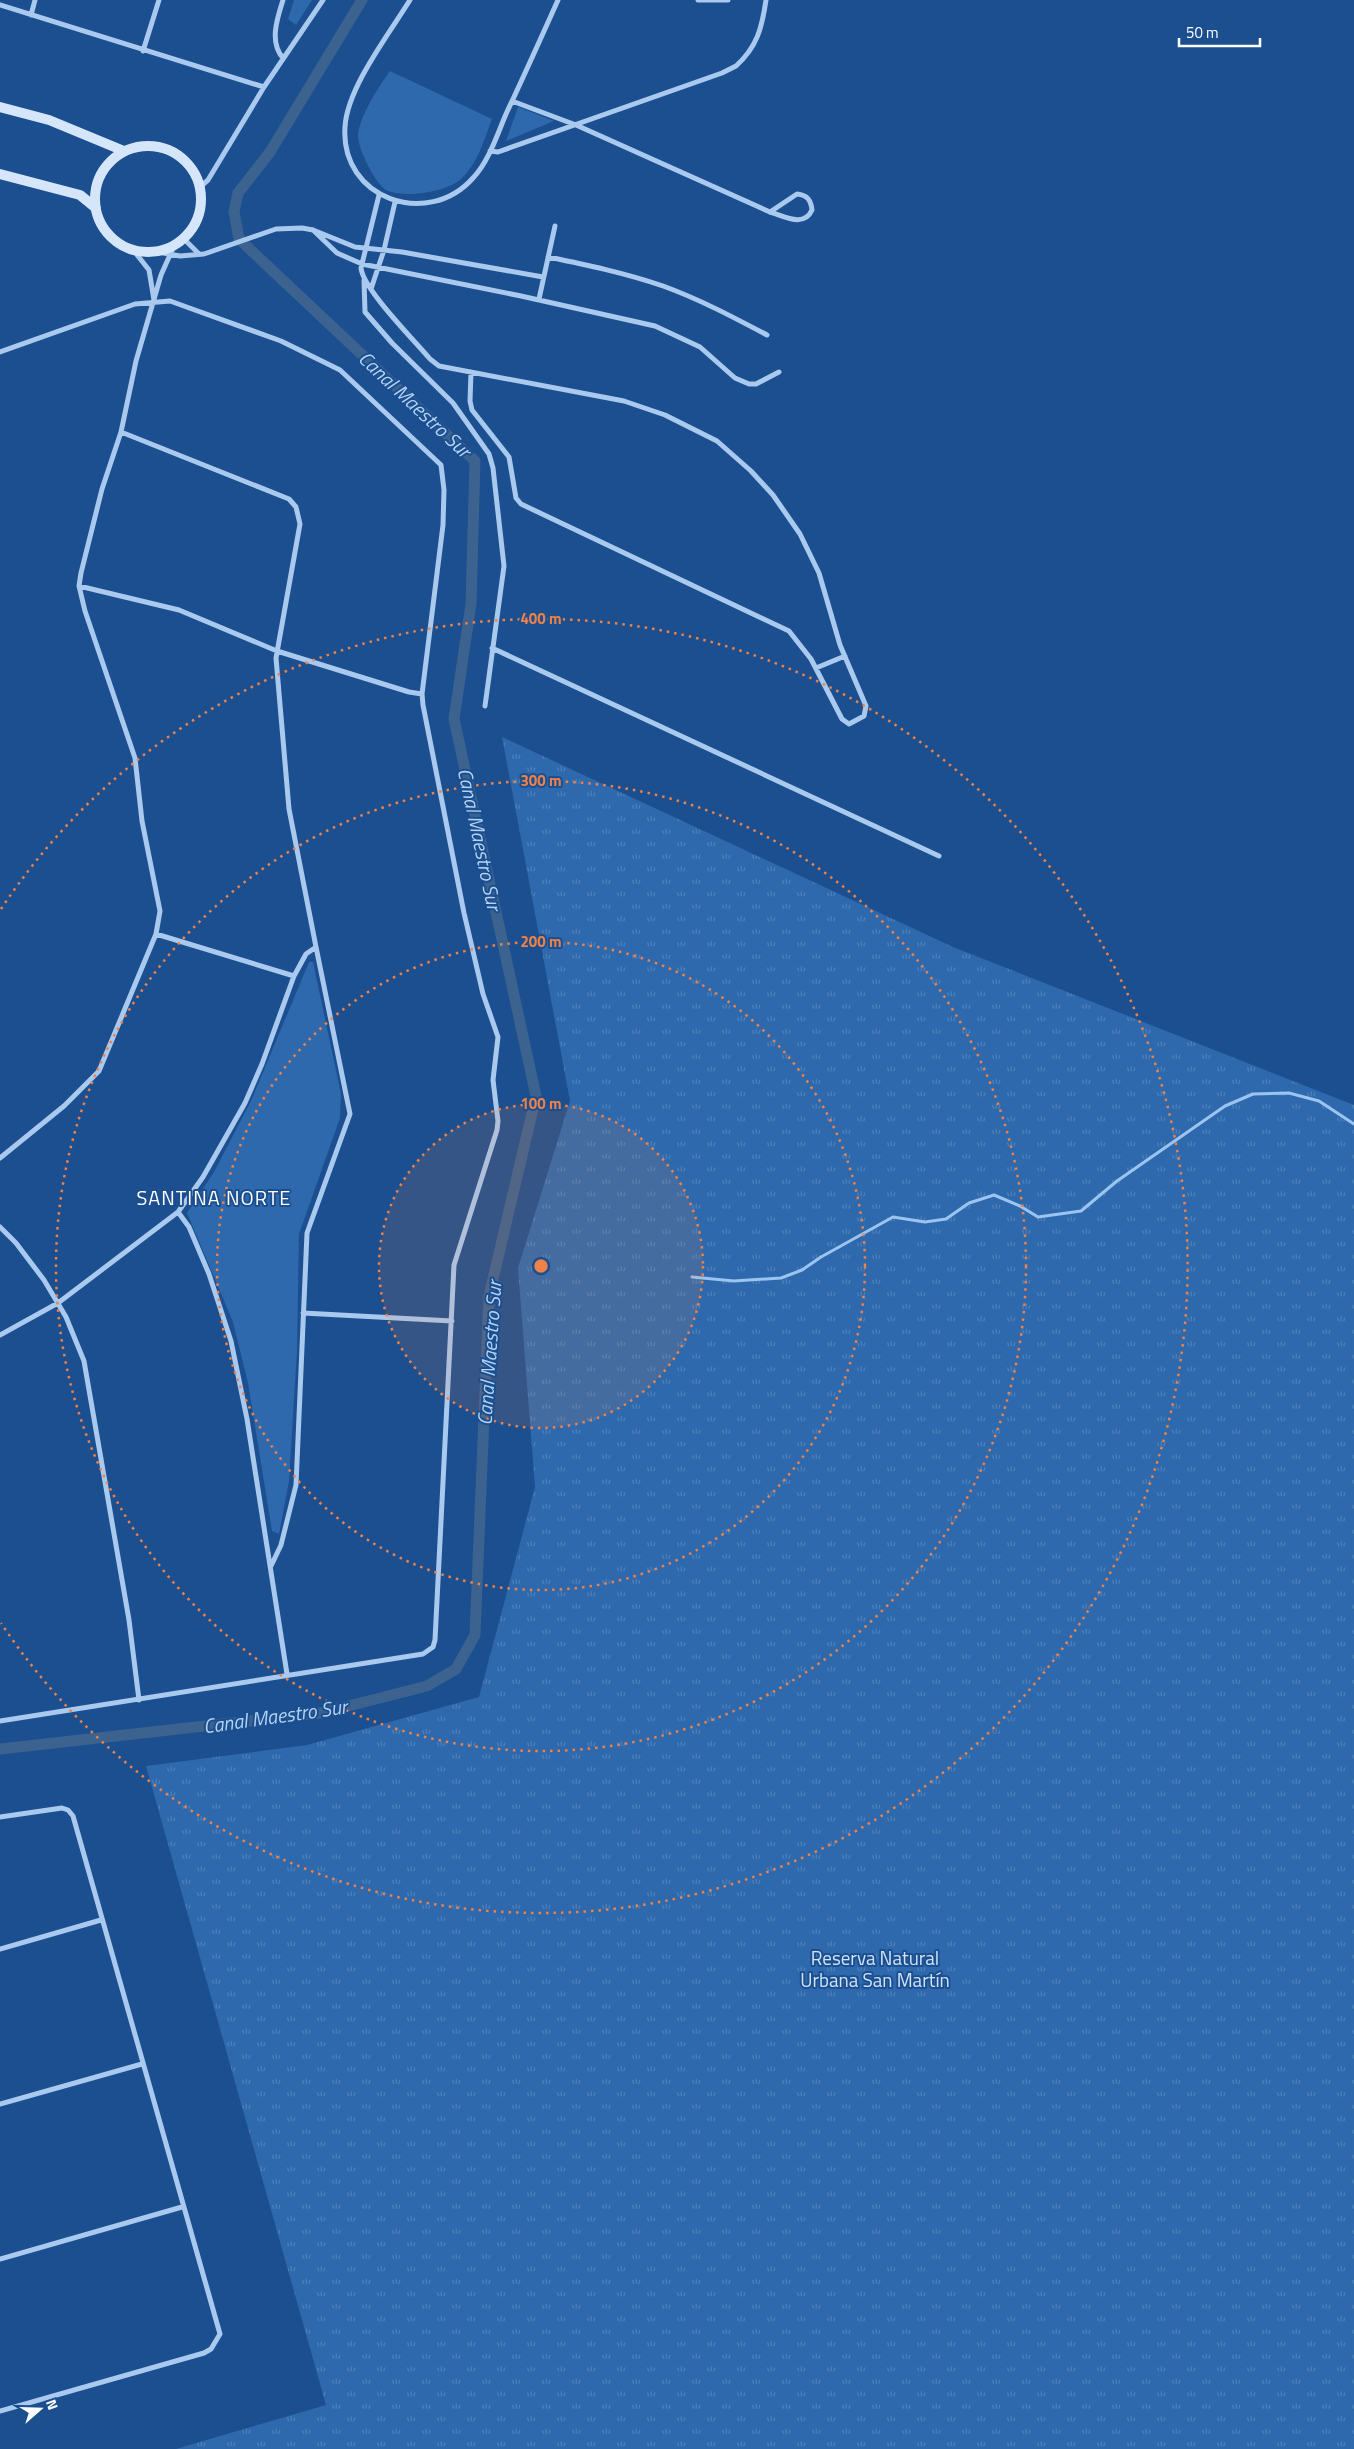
<svg xmlns="http://www.w3.org/2000/svg" width="1354" height="2449" font-family="'Titillium Web',sans-serif">
<style>
.grass{fill:url(#grass-tufts)}
.park{fill:#2e69ad}
.lines{fill:none;stroke-linecap:round;stroke-linejoin:round}
.stream{stroke:#9cc4f0;stroke-width:3}
.canal{stroke:#3c6290;stroke-width:11}
.street{stroke:#a9c9ee;stroke-width:5}
.secondary{stroke:#d6e6fa;stroke-width:10}
.ring{fill:none;stroke:#ee8249;stroke-width:2.5;stroke-dasharray:2.5 5}
.labels{text-anchor:middle;dominant-baseline:central;stroke-width:4;stroke-linejoin:round;paint-order:stroke}
.park-label{font-size:19px;fill:#cfe3fa;stroke:#1b4f8f}
.water-label{font-size:20px;font-style:italic;fill:#b5d3f5;stroke:#1b4f8f}
.neighbourhood-label{font-size:20px;letter-spacing:1px;fill:#fff;stroke:#1b4f8f}
.centre{fill:#ee8249;stroke:#1b4f8f;stroke-width:2.5}
.ring-label{font-size:15px;text-anchor:middle;font-weight:bold;fill:#ee8249;stroke:#1b4f8f;stroke-width:4;stroke-linejoin:round;paint-order:stroke}
</style>
<defs>
<pattern id="grass-tufts" width="24" height="20" patternUnits="userSpaceOnUse" patternTransform="scale(1.25)"><rect width="24" height="20" fill="#2e69ad"/><path d="M3 7l-1-3M5 7V3M7 7l1-3M15 17l-1-3M17 17v-4M19 17l1-3" fill="none" stroke="#4d80b9"/></pattern>
</defs>
<rect width="100%" height="100%" fill="#1b4f8f"/>
<path class="grass" d="M 502,737 L 953,947 L 1354,1105 L 1354,2449 L 176,2449 L 326,2405 L 146,1766 L 307,1745 L 479,1697 L 535,1487 L 518,1268 L 570,1101 Z"/>
<path class="park" d="M 294,0 L 312,0 L 296,25 L 288,19 Z
M 390,71 L 492,119 C 484,140 478,163 461,179 C 447,192 406,198 388,191 C 376,186 358,149 358,136 C 359,117 379,86 390,71 Z
M 518,107 L 554,121 L 506,141 Z
M 309,962 L 313,962 L 341,1094 L 340,1118 L 299,1234 L 297,1351 L 289,1481 L 279,1534 L 272,1531 L 248,1383 L 233,1322 L 187,1213 L 214,1172 L 251,1101 Z"/>
<g class="lines">
<path class="stream" d="M 692,1277 L 734,1281 L 781,1278 L 802,1270 L 821,1257 L 893,1217 L 925,1222 L 946,1219 L 969,1203 L 994,1195 L 1020,1206 L 1038,1217 L 1081,1211 L 1117,1181 L 1225,1106 L 1253,1094 L 1289,1093 L 1319,1101 L 1354,1124"/>
<path class="canal" d="M 0,1749 L 321,1713 L 427,1686 L 456,1669 L 475,1635 L 489,1296 L 536,1096 L 454,719 L 471,604 L 475,461 L 239,239 L 234,212 L 238,193 L 270,152 L 362,0"/>
<path class="street" d="M 283,0 C 277,19 269,42 283,58
M 410,0 C 389,34 347,88 345,127 C 340,199 428,229 473,178 C 489,161 497,135 506,114 C 524,76 541,38 558,0
M 698,0 L 728,0
M 0,5 L 264,87
M 31,15 L 35,0
M 143,51 L 159,0
M 512,101 L 576,125 L 770,212 C 784,216 804,228 812,210 C 811,201 808,195 797,194 L 770,212
M 490,151 L 498,152 L 722,73 L 736,66 C 757,47 762,28 766,0
M 200,187 L 208,180 L 264,87 L 323,0
M 379,195 L 361,268 C 363,289 414,340 430,359 L 439,366 L 624,401 L 665,415 L 717,441 L 751,471 L 773,495 L 800,534 L 819,573 L 840,645 L 866,706 L 864,716 L 849,724 L 842,719 L 811,659 L 789,631 L 521,504 L 516,498 L 509,457 L 472,410 L 470,401 L 471,372
M 313,230 L 337,253 L 362,264 L 521,296 L 655,326 L 700,347 L 735,378 L 749,384 L 756,384 L 779,372
M 184,239 L 199,254
M 134,251 L 149,270 L 154,300
M 158,252 L 180,256 L 204,254 L 276,229 L 302,228 L 313,230 L 355,247 L 402,252 L 543,277
M 548,257 C 587,265 625,273 663,286 C 699,299 733,317 767,335
M 364,280 L 365,312 L 392,343 L 453,403 L 489,454 L 493,468 L 504,566 L 485,706
M 371,289 L 384,250 L 395,202
M 539,299 L 555,226
M 0,352 L 135,304 L 170,301 L 281,341 L 340,370 L 441,465 L 444,490 L 443,525 L 422,694 L 423,705 L 464,913 L 483,994 L 498,1037 L 493,1080 L 498,1121 L 497,1130 L 454,1265 L 435,1640 L 433,1647 L 423,1654 L 0,1721
M 121,432 L 289,499 L 296,507 L 300,524 L 276,658 L 289,809 L 316,947 L 306,954 L 294,976 L 156,934
M 79,586 L 179,610 L 277,651 L 409,692 L 422,694
M 492,648 L 939,856
M 816,668 L 845,656
M 0,1158 L 64,1106 L 99,1071 L 156,934 L 160,911 L 142,821 L 135,758 L 85,611 L 79,586 L 81,573 L 102,489 L 121,432 L 136,361 L 161,275 L 174,246
M 178,1212 L 189,1227 L 209,1274 L 231,1341 L 247,1419 L 287,1674
M 0,1227 L 16,1243 L 44,1280 L 66,1317 L 84,1361 L 129,1620 L 139,1700
M 303,1313 L 452,1321
M 0,1335 L 58,1303 L 178,1212 L 203,1177 L 245,1103 L 262,1064 L 294,976
M 271,1566 L 281,1545 L 296,1485 L 307,1233 L 350,1114 L 316,947
M 0,1817 L 62,1808 L 68,1810 L 73,1816 L 220,2334 L 211,2349 L 204,2353 L 0,2411
M 0,1949 L 101,1920
M 0,2104 L 142,2064
M 0,2259 L 182,2207"/>
<path class="secondary" d="M 0,107 L 49,120 L 124,151
M95 199a53 53 0 1 1 106 0a53 53 0 1 1-106 0Z
M 0,174 L 80,195 L 96,208"/>
</g>
<circle cx="541" cy="1266" r="162" fill="#ee8249" fill-opacity=".12"/>
<g class="ring">
<circle cx="541" cy="1266" r="162"/>
<circle cx="541" cy="1266" r="324"/>
<circle cx="541" cy="1266" r="485"/>
<path d="M1 909A647 647 0 1 1 1 1623"/>
</g>
<g class="labels">
<g class="park-label">
<text x="875" y="1957">Reserva Natural<tspan x="875" dy="22">Urbana San Martín</tspan></text>
</g>
<g class="water-label">
<text transform="translate(415 404) rotate(43)">Canal Maestro Sur</text>
<text transform="translate(480 839) rotate(78)">Canal Maestro Sur</text>
<text transform="translate(489 1353) rotate(-86)">Canal Maestro Sur</text>
<text transform="translate(275 1716) rotate(-8)">Canal Maestro Sur</text>
</g>
<g class="neighbourhood-label">
<text x="214" y="1197">SANTINA NORTE</text>
</g>
</g>
<circle cx="541" cy="1266" r="8" class="centre"/>
<g class="ring-label">
<text x="541" y="624">400 m</text>
<text x="541" y="786">300 m</text>
<text x="541" y="947">200 m</text>
<text x="541" y="1109">100 m</text>
</g>
<g transform="translate(40 2409) rotate(70)" stroke="#1b4f8f" stroke-width="4" paint-order="stroke">
<path d="M0-4L9 19L0 12L-9 19Z" fill="#ffffff"/>
<text y="-8" font-size="14" font-weight="bold" text-anchor="middle" fill="#ffffff">N</text>
</g>
<path d="M1179 38v8h81v-8" fill="none" stroke="#ffffff" stroke-width="2.5"/>
<text x="1186" y="38" font-size="15" fill="#ffffff" stroke="#1b4f8f" stroke-width="4" paint-order="stroke">50 m</text>
</svg>
